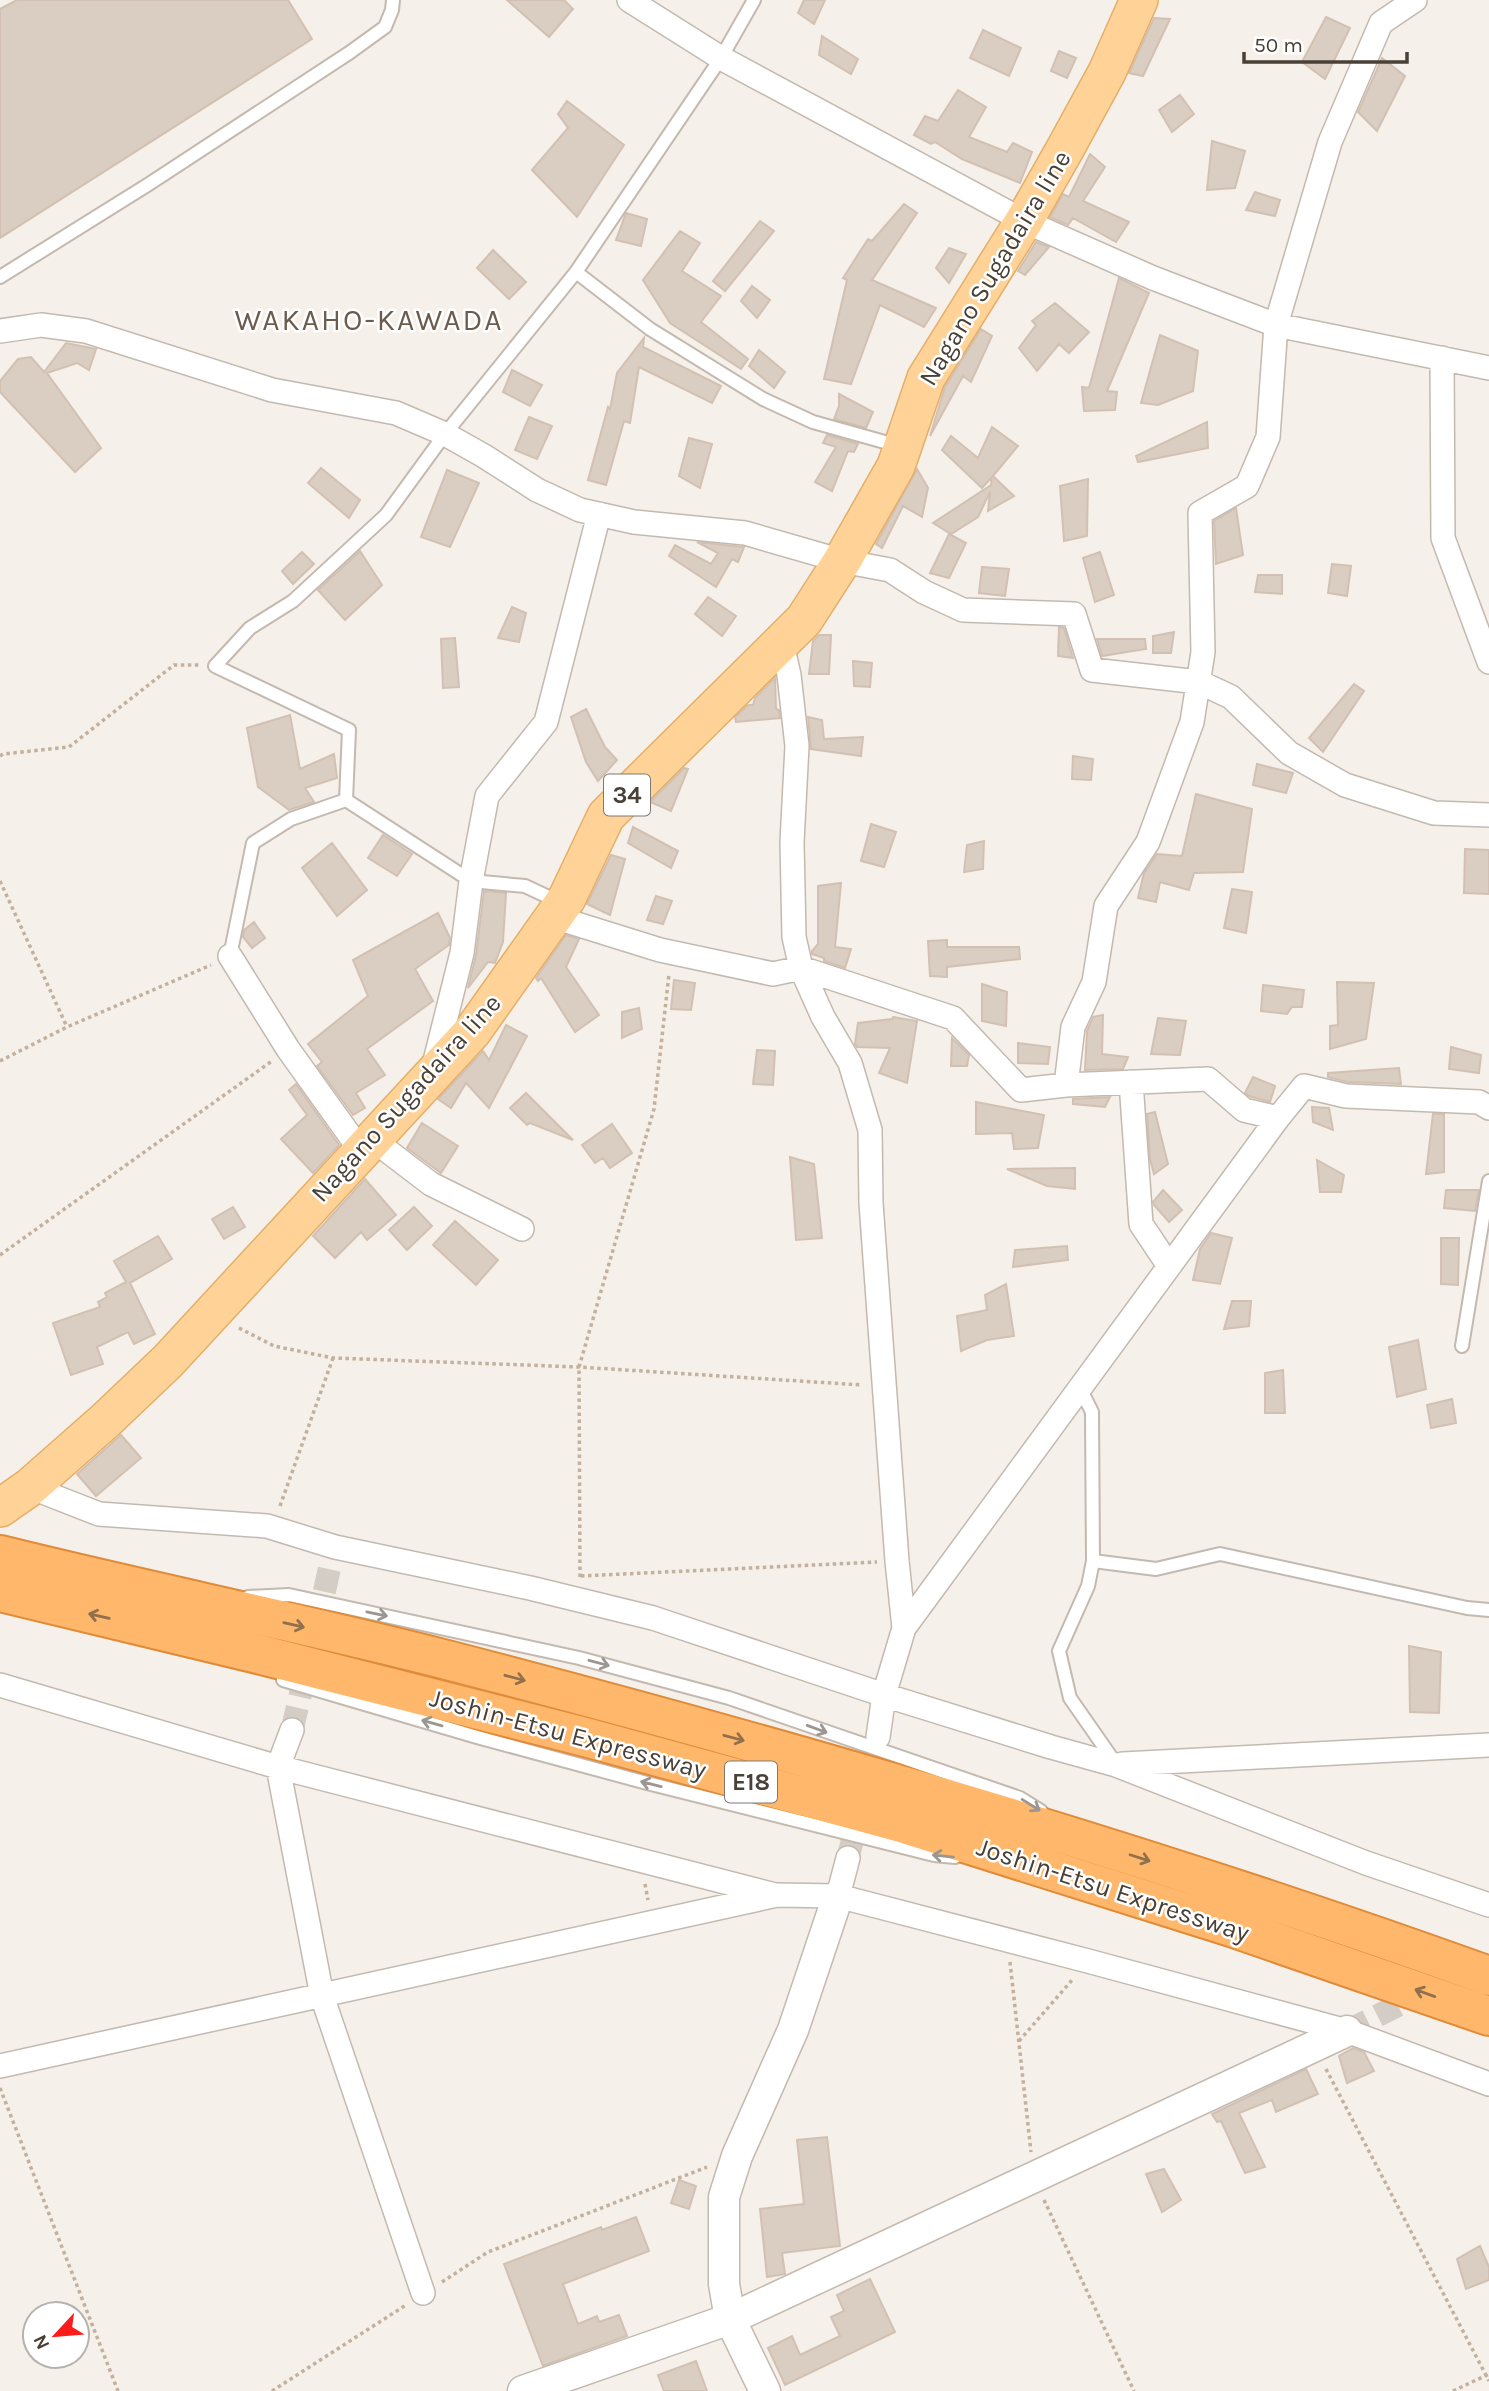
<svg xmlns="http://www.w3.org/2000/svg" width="1489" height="2391" font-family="Karla,sans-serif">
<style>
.building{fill:#dacdc2;stroke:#d2c1b2;stroke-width:2}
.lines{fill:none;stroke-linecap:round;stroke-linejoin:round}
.minor-tunnel{stroke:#d3cdc5;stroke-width:23;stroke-dasharray:23 11;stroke-linecap:butt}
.service-casing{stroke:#c4b9af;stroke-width:16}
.minor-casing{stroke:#c4b9af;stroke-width:26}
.tertiary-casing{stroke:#c4b9af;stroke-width:33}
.primary-casing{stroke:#e5ae67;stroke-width:40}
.motorway-casing{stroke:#df8b39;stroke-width:42}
.path{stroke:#c3b09d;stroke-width:3.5;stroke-dasharray:3.5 3.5;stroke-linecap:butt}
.service{stroke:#fff;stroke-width:12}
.minor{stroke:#fff;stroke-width:23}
.tertiary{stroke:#fff;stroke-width:30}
.primary{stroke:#ffd398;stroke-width:37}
.motorway{stroke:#ffb86b;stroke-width:38}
.oneway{stroke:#9b9691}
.oneway2{stroke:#92704c}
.labels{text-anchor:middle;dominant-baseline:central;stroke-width:5;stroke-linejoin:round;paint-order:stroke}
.shield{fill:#fff;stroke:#807973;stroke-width:2}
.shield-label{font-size:24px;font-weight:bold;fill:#494037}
.street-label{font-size:26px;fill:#494037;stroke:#fff}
.quarter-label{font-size:30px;letter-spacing:2px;fill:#6c5c4e;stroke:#fff}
</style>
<rect width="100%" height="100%" fill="#f5f0e9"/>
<path class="building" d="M 17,0 L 288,0 L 312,39 L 0,238 L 0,9 Z
M 507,0 L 564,0 L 573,9 L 549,37 Z
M 804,0 L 825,0 L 814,24 L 798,13 Z
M 1326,17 L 1350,28 L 1325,79 L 1302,62 Z
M 1154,18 L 1170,19 L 1143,76 L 1129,73 Z
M 983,30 L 1021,48 L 1009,76 L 970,58 Z
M 822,36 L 858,59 L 851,74 L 819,55 Z
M 1059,51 L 1076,58 L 1067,78 L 1051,71 Z
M 1382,58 L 1405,76 L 1377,131 L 1358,112 Z
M 958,90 L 986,107 L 969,137 L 1007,152 L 1013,143 L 1032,152 L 1020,183 L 962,159 L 935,142 L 931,144 L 914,135 L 925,116 L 938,121 Z
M 1180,95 L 1194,114 L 1172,132 L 1159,110 Z
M 567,101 L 624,145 L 577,217 L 532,170 L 568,128 L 558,114 Z
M 1212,141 L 1245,151 L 1235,188 L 1207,190 Z
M 1090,154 L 1105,167 L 1083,201 L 1129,222 L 1116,242 L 1073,218 L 1068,225 L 1050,217 L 1063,194 L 1069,197 Z
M 1255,192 L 1280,200 L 1275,216 L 1246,210 Z
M 904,204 L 917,213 L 872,280 L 936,308 L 924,327 L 880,305 L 851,384 L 824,379 L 847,280 L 843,278 L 868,239 L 872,241 Z
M 626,213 L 647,219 L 641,246 L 616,240 Z
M 760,221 L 774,231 L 725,291 L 713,281 Z
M 680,231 L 700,243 L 682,271 L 721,296 L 701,322 L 748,359 L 741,369 L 670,323 L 643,280 Z
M 1036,242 L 1049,247 L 1025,275 L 1018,271 Z
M 949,248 L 966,254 L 949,283 L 936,268 Z
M 493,250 L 526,282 L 509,299 L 477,268 Z
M 1119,278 L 1149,293 L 1107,391 L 1117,392 L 1115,410 L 1084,411 L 1082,387 L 1089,388 Z
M 752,286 L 770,300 L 757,318 L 741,301 Z
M 1055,303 L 1089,332 L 1069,353 L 1059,344 L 1037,371 L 1019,348 L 1036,325 L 1032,321 Z
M 981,329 L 992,336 L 971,382 L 963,376 L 930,436 L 945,387 Z
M 1160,335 L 1198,351 L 1193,391 L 1158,405 L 1141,403 Z
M 644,338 L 643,347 L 721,386 L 712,403 L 639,367 L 630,423 L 624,421 L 606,485 L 588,480 L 608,407 L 610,409 L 617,373 Z
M 66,343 L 96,349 L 89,370 L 77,363 L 47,373 L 101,448 L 75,472 L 0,392 L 0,381 L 18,359 L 31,357 L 44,372 Z
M 759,350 L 785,372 L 774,388 L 749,366 Z
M 512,370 L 542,385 L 530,406 L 503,392 Z
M 839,394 L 873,412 L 866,428 L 834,419 L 839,406 Z
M 529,417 L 552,426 L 537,459 L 515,450 Z
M 1207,422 L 1208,448 L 1138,462 L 1136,456 Z
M 992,427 L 1018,446 L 993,476 L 1014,496 L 988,511 L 990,492 L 978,517 L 951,534 L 933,523 L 991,485 L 992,477 L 982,488 L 942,450 L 951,436 L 978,458 Z
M 827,435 L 858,444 L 854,452 L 848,451 L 832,491 L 815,482 L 836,447 L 823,443 Z
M 689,438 L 712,444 L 700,488 L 679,476 Z
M 321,468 L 360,500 L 349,518 L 308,483 Z
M 917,469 L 928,488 L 922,517 L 903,506 L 882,548 L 876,544 Z
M 447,470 L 479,483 L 450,547 L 421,537 Z
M 1088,479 L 1087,536 L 1064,541 L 1060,486 Z
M 1236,508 L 1243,555 L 1216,564 L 1214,521 Z
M 949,534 L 966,543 L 949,578 L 930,573 Z
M 697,542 L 744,547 L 738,562 L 732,559 L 716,587 L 669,556 L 675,545 L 711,564 L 718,553 Z
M 360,551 L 382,585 L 345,620 L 318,590 Z
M 302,552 L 314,564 L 293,584 L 282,571 Z
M 1100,552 L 1114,595 L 1095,602 L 1083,558 Z
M 1332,564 L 1351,566 L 1347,596 L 1328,593 Z
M 982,567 L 1009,569 L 1005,596 L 979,593 Z
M 1258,575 L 1282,575 L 1282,594 L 1255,592 Z
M 708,597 L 736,616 L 722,636 L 695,614 Z
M 512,607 L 526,613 L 519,642 L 498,638 Z
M 1059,627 L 1064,628 L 1073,658 L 1058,656 Z
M 1174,632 L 1171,653 L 1153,653 L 1153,636 Z
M 819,635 L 831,635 L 829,674 L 809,674 L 813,641 Z
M 455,638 L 459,687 L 443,688 L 441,639 Z
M 1097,639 L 1145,639 L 1146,649 L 1102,656 Z
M 853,661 L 872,663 L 870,687 L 854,686 Z
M 775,678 L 776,709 L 779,710 L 780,718 L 736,722 L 735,717 L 748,705 L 753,705 L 755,698 Z
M 1354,684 L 1364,691 L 1323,752 L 1309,738 Z
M 586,709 L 605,747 L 617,760 L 598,781 L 586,762 L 571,717 Z
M 290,715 L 300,769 L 334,754 L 337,778 L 305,788 L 314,802 L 289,810 L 258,787 L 247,728 Z
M 808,717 L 822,720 L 824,739 L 863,737 L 861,756 L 811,749 Z
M 1073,756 L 1093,759 L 1091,780 L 1072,779 Z
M 1257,764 L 1293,773 L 1286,793 L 1253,785 Z
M 684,768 L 688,769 L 671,811 L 650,802 Z
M 1196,794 L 1252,809 L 1243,872 L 1194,873 L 1189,890 L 1160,882 L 1156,902 L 1138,898 L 1144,873 L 1157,854 L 1182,856 Z
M 871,824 L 896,832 L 884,867 L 861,861 Z
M 633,827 L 678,851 L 671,868 L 628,843 Z
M 383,835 L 412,854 L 397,876 L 368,858 Z
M 984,841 L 983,869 L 964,872 L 967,845 Z
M 332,843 L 367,890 L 337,916 L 302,868 Z
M 1465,849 L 1489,850 L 1489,894 L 1464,893 Z
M 611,855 L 625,859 L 610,915 L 587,904 Z
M 841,883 L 835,947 L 851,949 L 845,968 L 824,961 L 824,958 L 812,954 L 812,951 L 818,944 L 818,886 Z
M 1232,889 L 1252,892 L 1246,933 L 1224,928 Z
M 484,891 L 506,893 L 503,942 L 495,963 L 488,962 L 468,988 L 476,955 Z
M 656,896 L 672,901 L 663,924 L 647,920 Z
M 438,913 L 450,938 L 449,945 L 415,969 L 433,1001 L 367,1049 L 385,1075 L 356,1093 L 365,1108 L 353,1115 L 317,1066 L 322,1062 L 308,1044 L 368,996 L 353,960 Z
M 254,922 L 265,938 L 252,948 L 243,937 L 244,930 Z
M 566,935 L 579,939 L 566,967 L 599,1015 L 575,1032 L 541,978 L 538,981 L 536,978 Z
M 947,940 L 947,947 L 1019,947 L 1020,959 L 947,967 L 947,977 L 930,976 L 928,941 Z
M 674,980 L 695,983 L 691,1010 L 671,1009 Z
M 1337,982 L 1374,983 L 1366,1039 L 1330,1049 L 1330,1026 L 1338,1025 Z
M 982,984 L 1007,992 L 1006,1026 L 982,1021 Z
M 1263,985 L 1304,990 L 1302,1007 L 1292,1007 L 1287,1014 L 1261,1011 Z
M 639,1008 L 642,1029 L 622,1038 L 622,1012 Z
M 1103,1015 L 1102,1054 L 1128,1057 L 1123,1069 L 1085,1070 L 1087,1031 L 1093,1017 Z
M 893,1017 L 917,1021 L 907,1083 L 879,1073 L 890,1048 L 857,1047 L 855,1044 L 858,1023 L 892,1019 Z
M 1158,1018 L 1186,1021 L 1180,1055 L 1151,1054 Z
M 506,1025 L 527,1036 L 489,1108 L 466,1083 L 451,1108 L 438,1099 L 483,1051 L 489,1060 Z
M 952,1038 L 969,1055 L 967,1066 L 951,1066 Z
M 1018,1043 L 1050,1047 L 1048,1064 L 1018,1063 Z
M 1451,1047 L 1481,1055 L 1479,1073 L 1449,1069 Z
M 757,1050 L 775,1051 L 773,1085 L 753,1084 Z
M 1399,1068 L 1401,1084 L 1348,1082 L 1328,1077 L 1328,1073 Z
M 1253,1077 L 1275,1086 L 1270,1102 L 1249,1096 L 1245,1093 Z
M 296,1084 L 339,1145 L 313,1173 L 281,1139 L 307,1115 L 289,1090 Z
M 526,1093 L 573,1140 L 530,1123 L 527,1125 L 510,1108 Z
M 1110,1097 L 1105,1107 L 1073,1104 L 1073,1099 Z
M 976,1102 L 1044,1115 L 1038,1148 L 1014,1149 L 1012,1133 L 976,1134 Z
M 1312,1107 L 1329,1108 L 1333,1130 L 1313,1122 Z
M 1155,1112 L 1168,1164 L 1154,1174 L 1150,1159 L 1147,1114 Z
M 1433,1114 L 1444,1114 L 1444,1172 L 1426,1174 Z
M 422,1123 L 458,1146 L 441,1173 L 407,1148 Z
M 612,1124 L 632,1153 L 610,1168 L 603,1158 L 595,1163 L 582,1145 Z
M 790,1157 L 814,1164 L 822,1238 L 796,1240 Z
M 1317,1160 L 1344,1175 L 1341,1192 L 1320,1192 Z
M 1075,1168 L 1075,1189 L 1047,1186 L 1007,1169 Z
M 365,1179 L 396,1215 L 367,1240 L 361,1232 L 335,1258 L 313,1236 Z
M 1163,1190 L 1182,1210 L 1169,1222 L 1154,1205 L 1153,1202 Z
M 1446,1190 L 1479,1190 L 1475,1211 L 1444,1208 Z
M 233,1207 L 245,1227 L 224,1239 L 212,1219 Z
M 414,1207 L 432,1226 L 407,1250 L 389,1230 Z
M 455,1221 L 498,1260 L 476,1285 L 433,1245 Z
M 1211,1233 L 1232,1238 L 1220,1284 L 1193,1280 L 1200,1249 Z
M 158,1236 L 172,1259 L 130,1283 L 155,1334 L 134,1344 L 128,1332 L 97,1347 L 103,1364 L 71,1375 L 53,1323 L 100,1307 L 98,1302 L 107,1297 L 105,1293 L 126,1282 L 114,1261 Z
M 1441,1238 L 1459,1238 L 1458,1285 L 1441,1284 Z
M 1067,1246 L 1068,1260 L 1013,1267 L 1015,1250 Z
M 1006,1284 L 1014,1336 L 987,1340 L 961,1351 L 957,1316 L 987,1310 L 985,1295 Z
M 1232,1301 L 1251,1301 L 1249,1326 L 1224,1329 Z
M 1418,1340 L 1426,1389 L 1397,1397 L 1389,1347 Z
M 1283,1370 L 1285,1413 L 1265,1413 L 1265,1373 Z
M 1452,1399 L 1456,1423 L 1431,1428 L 1427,1405 Z
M 121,1435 L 141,1458 L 96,1496 L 77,1474 Z
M 1409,1646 L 1441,1652 L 1439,1713 L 1410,1712 Z
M 1353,2048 L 1364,2052 L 1374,2071 L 1347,2083 L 1339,2056 Z
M 1306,2069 L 1318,2094 L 1276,2112 L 1272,2100 L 1239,2113 L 1265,2167 L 1245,2173 L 1221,2121 L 1217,2122 L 1212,2114 Z
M 827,2137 L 840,2246 L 782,2253 L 785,2274 L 767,2277 L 760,2209 L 804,2204 L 797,2140 Z
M 1164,2169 L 1181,2200 L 1162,2212 L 1146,2174 Z
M 679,2180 L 696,2186 L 689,2209 L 671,2203 Z
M 636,2217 L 649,2251 L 563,2284 L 578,2324 L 597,2316 L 599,2322 L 619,2315 L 627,2336 L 543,2366 L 504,2264 L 601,2227 L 602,2230 Z
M 1480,2246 L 1489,2267 L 1489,2280 L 1466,2289 L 1457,2259 Z
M 870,2279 L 895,2332 L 785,2385 L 768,2348 L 792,2336 L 800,2355 L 840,2336 L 831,2317 L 844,2311 L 837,2295 Z
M 696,2361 L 707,2391 L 664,2391 L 658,2375 Z"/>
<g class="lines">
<path class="minor-tunnel" d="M 317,1625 L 330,1566
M 292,1730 L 308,1662
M 848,1858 L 878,1737
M 1347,2031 L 1425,1992"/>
<g class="service-casing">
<path id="service" d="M 576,272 L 721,58 L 754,0
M 0,277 L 149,184 L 349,53 L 385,27 L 392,10 L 393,0
M 559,902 L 525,886 L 471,881 L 346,800 L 349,730 L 215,666 L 250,628 L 293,601 L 386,515 L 445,434 L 576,272 L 650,329 L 763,399 L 813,422 L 899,446
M 230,956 L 253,843 L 291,819 L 346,800
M 1462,1346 L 1489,1181
M 1080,1388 L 1092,1412 L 1093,1561 L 1088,1586 L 1059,1651 L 1070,1698 L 1116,1764
M 1093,1561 L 1156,1569 L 1220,1554 L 1467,1608 L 1489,1610
M 248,1597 L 289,1595 L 579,1658 L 729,1698 L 1020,1798 L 1041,1811
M 283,1680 L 477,1737 L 647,1783 L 934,1855 L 955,1857"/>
</g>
<g class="minor-casing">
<path id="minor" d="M 629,0 L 721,58 L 1024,221 L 1153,278 L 1276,325 L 1489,368
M 0,331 L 41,325 L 86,331 L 272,390 L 396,413 L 445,434 L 484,456 L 537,490 L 580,510 L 634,522 L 745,533 L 842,561 L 890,570 L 924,592 L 963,610 L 1074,614 L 1092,670 L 1199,682 L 1231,697 L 1289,753 L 1345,785 L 1434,813 L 1489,815
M 1442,358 L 1443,538 L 1489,662
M 782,644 L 789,675 L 797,746 L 792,842 L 794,937 L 801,968 L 823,1017 L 850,1063 L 870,1130 L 871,1203 L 897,1561 L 904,1628
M 554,917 L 660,950 L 773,974 L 801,968 L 953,1018 L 1021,1090 L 1066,1085 L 1208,1079 L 1244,1110 L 1278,1118
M 230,956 L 288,1049 L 361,1151
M 433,1069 L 462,953 L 471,881 L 487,796 L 546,722 L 599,514
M 1131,1082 L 1141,1224 L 1169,1266
M 1066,1085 L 1073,1027 L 1094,982 L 1106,906 L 1148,842 L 1192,722 L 1203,652 L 1200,513 L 1247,486 L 1268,437 L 1276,325 L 1330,142 L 1381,23 L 1415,0
M 372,1139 L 431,1184 L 522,1229
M 30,1487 L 99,1514 L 267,1526 L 335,1547 L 530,1588 L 653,1618 L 884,1695 L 1051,1747 L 1116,1765 L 1366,1863 L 1489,1905
M 0,1685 L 278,1767 L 771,1894
M 292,1730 L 278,1767 L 322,1996 L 423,2293
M 878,1737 L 884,1695 L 904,1628 L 1278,1118 L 1304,1086 L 1346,1096 L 1479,1102 L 1489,1108
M 1123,1764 L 1489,1745
M 838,1896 L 848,1858
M 0,2066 L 777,1895 L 838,1896 L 1088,1961 L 1347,2031 L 1489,2084"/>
</g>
<g class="tertiary-casing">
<path id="tertiary" d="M 523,2391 L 730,2319 L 1347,2031
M 765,2391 L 730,2319 L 724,2284 L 724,2197 L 737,2156 L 793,2030 L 838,1896"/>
</g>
<g class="primary-casing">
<path id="primary" d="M 0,1508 L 30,1487 L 106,1420 L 168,1361 L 472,1032 L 567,898 L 606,816 L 804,620 L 842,561 L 896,466 L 926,378 L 1024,221 L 1065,149 L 1107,72 L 1139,0"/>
</g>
<g class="motorway-casing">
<path id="motorway" d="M 0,1555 C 149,1592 299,1622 447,1660 C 798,1751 1148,1853 1489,1976
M 0,1592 L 262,1655 L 585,1737 L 901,1823 L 1231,1927 L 1489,2016"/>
</g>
<path class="path" d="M 0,756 L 3,754 L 69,747 L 174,665 L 199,665
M 0,881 L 67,1027
M 0,1061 L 67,1027 L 211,965
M 0,1255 L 272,1061
M 239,1328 L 274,1346 L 333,1358 L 579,1367 L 862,1385
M 280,1506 L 333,1358
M 581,1576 L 877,1562
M 580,1577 L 579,1367 L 654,1109 L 669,974
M 645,1884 L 648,1900
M 1010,1962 L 1031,2152
M 1019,2041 L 1073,1979
M 1326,2069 L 1489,2381
M 0,2088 L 118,2391
M 1044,2200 L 1134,2391
M 442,2282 L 488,2252 L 707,2167
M 272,2391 L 406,2305
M 1453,2391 L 1489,2374"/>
<use href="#service" class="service"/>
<use href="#minor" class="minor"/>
<use href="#tertiary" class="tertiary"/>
<use href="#primary" class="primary"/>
<use href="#motorway" class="motorway"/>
</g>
<defs><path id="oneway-shaft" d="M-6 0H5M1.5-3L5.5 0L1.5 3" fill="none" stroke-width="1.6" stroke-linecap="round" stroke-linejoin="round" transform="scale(1.75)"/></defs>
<g class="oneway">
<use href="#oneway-shaft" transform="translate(377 1614) rotate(12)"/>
<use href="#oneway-shaft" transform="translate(599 1663) rotate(15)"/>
<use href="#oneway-shaft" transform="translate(432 1723) rotate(-164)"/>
<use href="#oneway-shaft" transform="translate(817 1729) rotate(20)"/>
<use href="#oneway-shaft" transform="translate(651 1784) rotate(-166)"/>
<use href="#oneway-shaft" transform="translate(1031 1805) rotate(32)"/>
<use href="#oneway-shaft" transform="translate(943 1856) rotate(-174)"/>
</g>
<g class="oneway2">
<use href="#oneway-shaft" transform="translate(99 1616) rotate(-167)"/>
<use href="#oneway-shaft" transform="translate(294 1625) rotate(13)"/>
<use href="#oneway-shaft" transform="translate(515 1678) rotate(15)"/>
<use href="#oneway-shaft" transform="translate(734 1738) rotate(15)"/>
<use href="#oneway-shaft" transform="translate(1140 1858) rotate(18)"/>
<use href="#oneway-shaft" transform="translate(1425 1993) rotate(-160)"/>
</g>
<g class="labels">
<g class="shield">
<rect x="604" y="774.5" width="46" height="41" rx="5"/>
<rect x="725" y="1761.5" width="52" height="41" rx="5"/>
</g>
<g class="shield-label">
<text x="627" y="795">34</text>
<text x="751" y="1782">E18</text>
</g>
<g class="street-label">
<text transform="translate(995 268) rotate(-59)">Nagano Sugadaira line</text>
<text transform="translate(406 1098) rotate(-48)">Nagano Sugadaira line</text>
<text transform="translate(568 1734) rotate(15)">Joshin-Etsu Expressway</text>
<text transform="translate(1113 1890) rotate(18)">Joshin-Etsu Expressway</text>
</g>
<g class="quarter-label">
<text x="369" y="320">WAKAHO-KAWADA</text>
</g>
</g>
<g transform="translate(56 2335) rotate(244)"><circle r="33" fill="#ffffff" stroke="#b6b3af" stroke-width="2"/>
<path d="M0-5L12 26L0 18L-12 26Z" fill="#fc1c1a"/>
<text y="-10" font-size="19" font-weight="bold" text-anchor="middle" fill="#494037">N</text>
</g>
<path d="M1244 52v10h163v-10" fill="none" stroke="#494037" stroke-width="3.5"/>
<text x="1254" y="52" font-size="21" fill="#494037" stroke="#ffffff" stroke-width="5" paint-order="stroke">50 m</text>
</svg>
